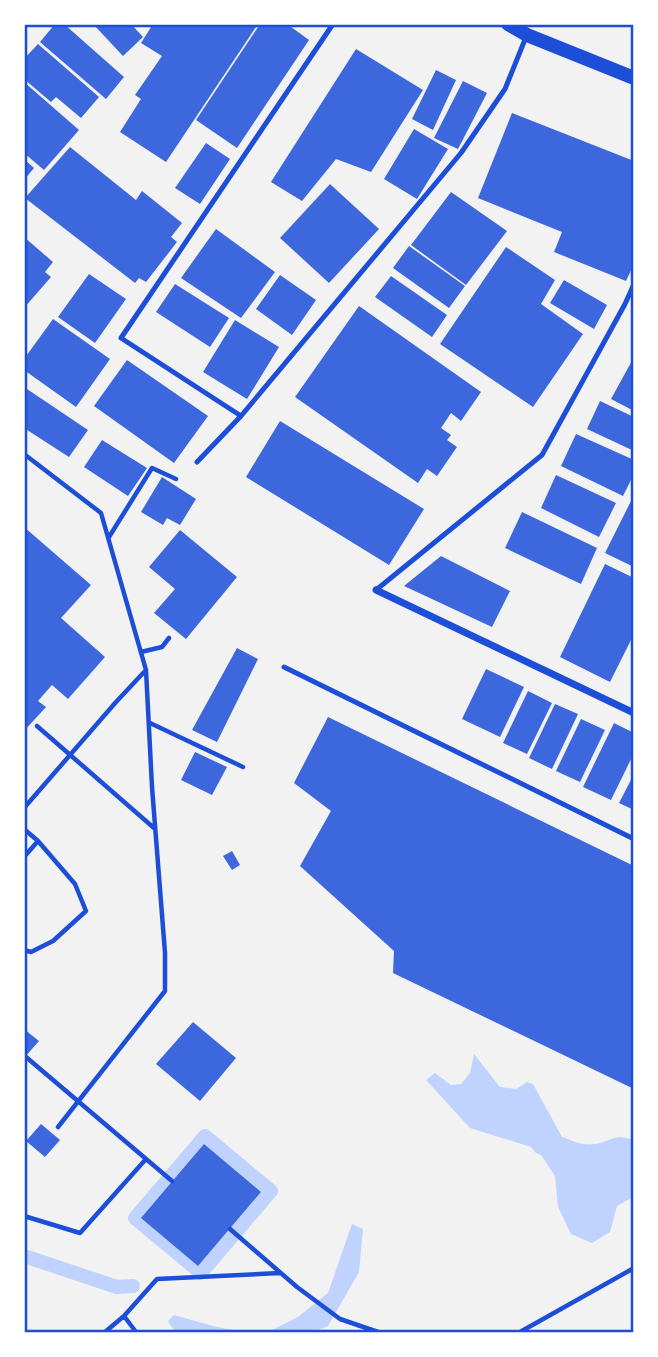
<svg xmlns="http://www.w3.org/2000/svg" width="658" height="1357" font-family="Signika,sans-serif">
<style>
.water{fill:#bfd3fe}
.lines{fill:none;stroke-linecap:round;stroke-linejoin:round}
.stream{stroke:#bfd3fe;stroke-width:14}
.building{fill:#3d67dc}
.path{stroke:#1d4ed8;stroke-width:4.5}
.service{stroke:#1d4ed8;stroke-width:5}
.minor{stroke:#1d4ed8;stroke-width:7}
.secondary{stroke:#1d4ed8;stroke-width:14}
.neatline{fill:none;stroke:#1d4ed8;stroke-width:2.5}
</style>
<rect width="100%" height="100%" fill="#f2f2f2"/>
<path class="water" d="M 474,1054 L 500,1087 L 516,1089 L 527,1082 L 533,1084 L 562,1137 C 573,1141 583,1146 595,1144 C 612,1141 615,1133 633,1140 L 633,1197 L 617,1206 L 610,1232 L 592,1243 L 571,1234 L 558,1207 L 555,1176 L 541,1155 L 536,1153 L 531,1147 L 470,1128 L 426,1080 L 435,1073 L 451,1085 L 461,1084 L 470,1073 Z
M 352,1224 L 363,1229 L 359,1272 L 328,1326 L 314,1332 L 268,1332 L 298,1317 L 328,1293 Z
M 174,1315 L 217,1327 L 245,1332 L 175,1332 L 168,1321 Z"/>
<g class="lines">
<path class="stream" d="M 205,1136 L 271,1191 L 201,1273 L 135,1218 Z
M 24,1256 L 117,1287 L 133,1286"/>
</g>
<path class="building" d="M 55,24 L 64,24 L 124,77 L 106,99 L 40,42 Z
M 93,24 L 131,24 L 143,37 L 123,56 Z
M 153,24 L 258,24 L 166,162 L 120,132 L 141,99 L 135,95 L 162,56 L 141,43 Z
M 260,24 L 274,24 L 277,27 L 279,24 L 287,24 L 309,40 L 237,148 L 196,120 Z
M 38,44 L 99,97 L 81,118 L 56,97 L 51,102 L 24,79 L 24,59 Z
M 356,49 L 423,90 L 371,172 L 336,159 L 302,201 L 271,182 Z
M 436,70 L 456,80 L 433,130 L 412,119 Z
M 463,81 L 487,93 L 458,149 L 434,138 Z
M 24,82 L 79,130 L 44,170 L 24,153 Z
M 512,113 L 634,161 L 634,264 L 626,281 L 554,252 L 562,232 L 478,198 Z
M 414,129 L 448,149 L 417,199 L 384,179 Z
M 206,143 L 230,159 L 200,204 L 175,188 Z
M 70,147 L 136,200 L 142,191 L 182,223 L 171,237 L 177,242 L 146,282 L 139,278 L 135,283 L 25,198 Z
M 24,159 L 34,168 L 24,180 Z
M 330,184 L 379,229 L 329,283 L 280,238 Z
M 451,192 L 507,231 L 466,285 L 411,245 Z
M 216,229 L 275,272 L 241,318 L 181,278 Z
M 24,237 L 53,262 L 45,272 L 51,277 L 24,308 Z
M 409,246 L 465,286 L 449,308 L 393,268 Z
M 506,247 L 555,280 L 541,304 L 583,334 L 533,407 L 440,344 Z
M 89,274 L 126,299 L 95,343 L 58,317 Z
M 280,275 L 316,300 L 292,335 L 256,309 Z
M 391,276 L 447,315 L 432,337 L 375,297 Z
M 564,280 L 607,305 L 594,329 L 550,303 Z
M 175,284 L 229,318 L 210,347 L 156,312 Z
M 359,306 L 481,392 L 461,421 L 451,413 L 441,428 L 451,435 L 447,440 L 457,447 L 437,476 L 427,469 L 418,483 L 295,397 Z
M 53,319 L 110,359 L 76,407 L 24,370 L 24,359 Z
M 235,320 L 279,347 L 247,399 L 203,372 Z
M 634,357 L 634,411 L 611,399 Z
M 127,360 L 208,416 L 174,463 L 94,406 Z
M 24,387 L 88,430 L 69,457 L 24,428 Z
M 600,401 L 634,417 L 634,451 L 587,429 Z
M 280,421 L 424,509 L 389,565 L 246,477 Z
M 576,434 L 634,460 L 634,474 L 623,496 L 561,466 Z
M 102,440 L 147,468 L 128,496 L 84,467 Z
M 556,475 L 616,503 L 599,537 L 541,508 Z
M 162,477 L 196,499 L 180,525 L 167,518 L 163,525 L 141,512 Z
M 634,495 L 634,567 L 605,553 Z
M 522,512 L 597,548 L 581,584 L 505,548 Z
M 24,527 L 91,585 L 61,618 L 105,657 L 68,699 L 52,685 L 38,701 L 46,707 L 24,731 Z
M 180,530 L 237,577 L 186,639 L 154,613 L 175,589 L 149,567 Z
M 441,556 L 510,591 L 492,627 L 404,586 Z
M 605,564 L 634,578 L 634,634 L 610,682 L 560,657 Z
M 237,648 L 258,659 L 217,742 L 192,730 Z
M 486,669 L 524,687 L 500,737 L 462,719 Z
M 528,691 L 552,703 L 527,754 L 503,743 Z
M 555,704 L 578,714 L 552,769 L 529,758 Z
M 328,717 L 634,866 L 634,1089 L 393,973 L 394,951 L 300,866 L 331,811 L 294,783 Z
M 581,719 L 605,730 L 580,782 L 556,771 Z
M 614,723 L 634,733 L 634,753 L 611,800 L 583,787 Z
M 195,752 L 227,767 L 212,795 L 181,780 Z
M 634,774 L 634,810 L 619,803 Z
M 232,851 L 240,865 L 232,870 L 223,856 Z
M 193,1022 L 236,1058 L 200,1101 L 156,1064 Z
M 24,1029 L 39,1041 L 24,1058 Z
M 41,1124 L 60,1140 L 45,1157 L 26,1141 Z
M 204,1144 L 261,1192 L 198,1266 L 141,1218 Z"/>
<g class="lines">
<path class="path" d="M 24,454 L 101,513 L 146,670 L 152,787 L 165,953 L 165,991 L 58,1127
M 109,537 L 152,468 L 176,479
M 141,652 L 162,647 L 169,638
M 150,723 L 243,767
M 37,726 L 154,828
M 24,808 L 116,702 L 146,670
M 24,829 L 38,841 L 24,857
M 24,950 L 31,952 L 53,941 L 86,911 L 75,884 L 38,841
M 26,1057 L 172,1181
M 24,1216 L 80,1233 L 146,1159
M 230,1229 L 297,1287 L 340,1319 L 378,1332
M 124,1316 L 136,1332
M 105,1332 L 124,1316 L 157,1279 L 280,1273
M 520,1332 L 634,1268"/>
<path class="service" d="M 241,416 L 121,338 L 333,24
M 197,462 L 241,416 L 461,153 L 505,89 L 526,37
M 376,590 L 542,455 L 625,304 L 634,284
M 284,667 L 634,839"/>
<path class="minor" d="M 376,590 L 634,713"/>
<path class="secondary" d="M 508,24 L 527,35 L 634,78"/>
</g>
<rect width="658" height="1357" fill="none" stroke="#ffffff" stroke-width="52"/>
<rect x="26" y="26" width="606" height="1305" class="neatline"/>
</svg>
